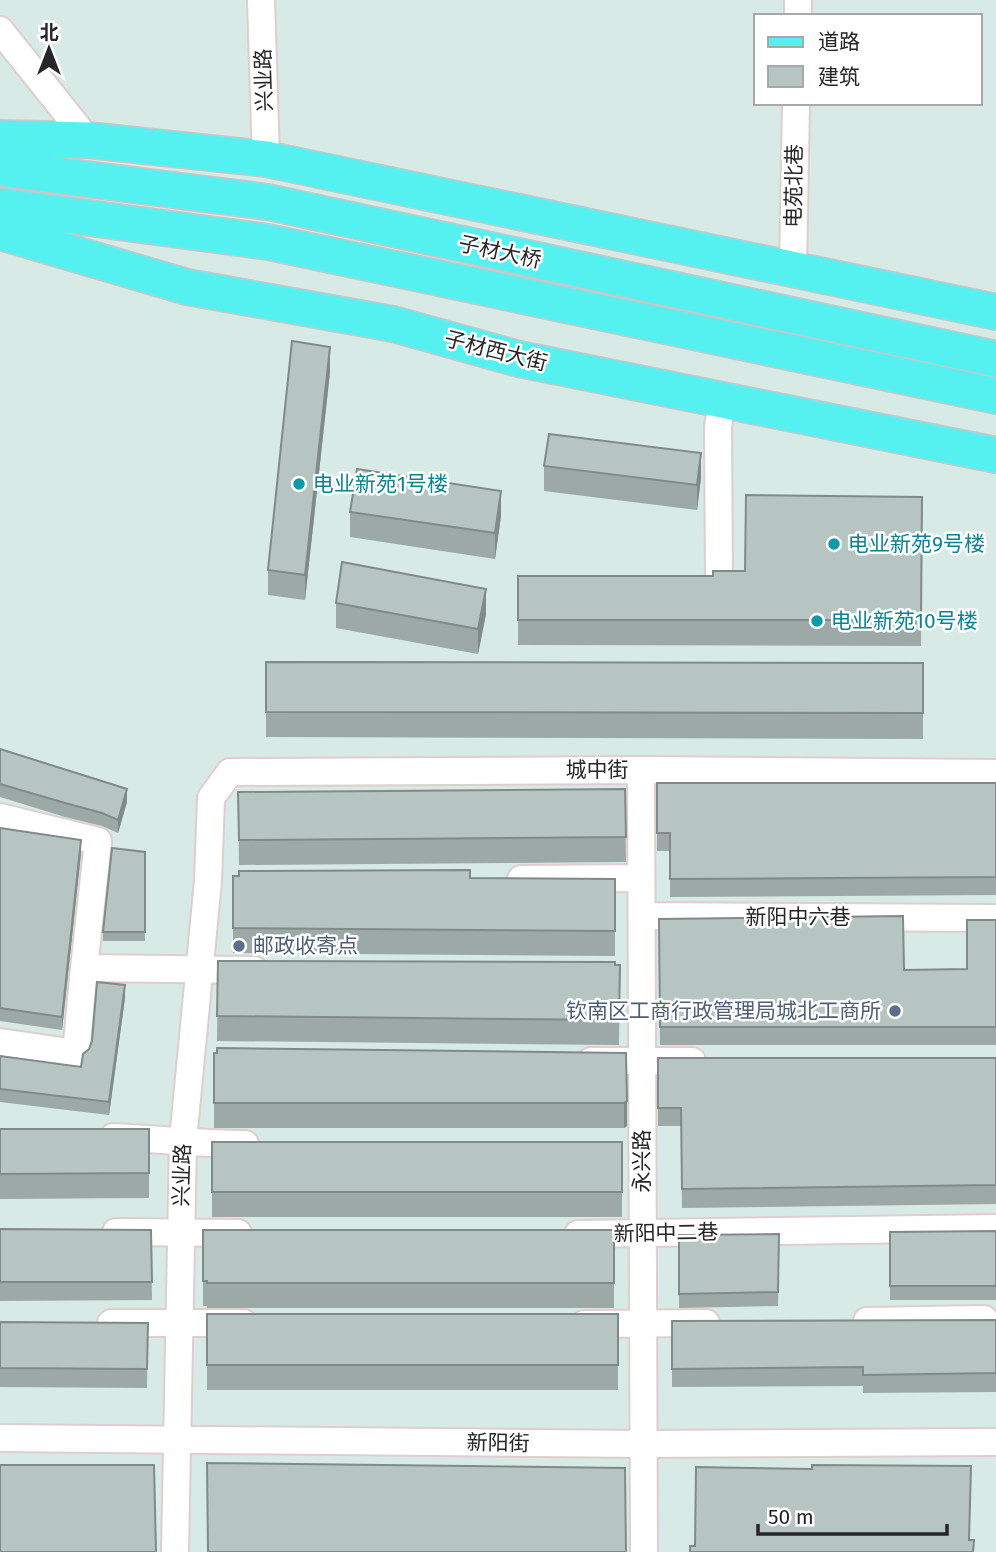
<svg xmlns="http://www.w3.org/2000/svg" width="996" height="1552" font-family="'Fira Sans','Noto Sans SC',sans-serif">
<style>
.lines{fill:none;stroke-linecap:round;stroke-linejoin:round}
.minor-casing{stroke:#e0cdcd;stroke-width:30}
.major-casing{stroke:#c7c7c7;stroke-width:38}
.minor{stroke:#fff;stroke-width:26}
.major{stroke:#55f1f1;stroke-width:35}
.wall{fill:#9da9a7}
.shaded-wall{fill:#808a88}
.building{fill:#b7c5c2;stroke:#808a88;stroke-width:2}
.culture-dot{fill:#0f9aa8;stroke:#fff;stroke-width:2.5}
.service-dot{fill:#5c6f8a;stroke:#fff;stroke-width:2.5}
.labels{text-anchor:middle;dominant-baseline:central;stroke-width:5;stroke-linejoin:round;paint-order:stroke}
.street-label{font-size:21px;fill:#262626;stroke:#fff}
.culture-label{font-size:21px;fill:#0d838f;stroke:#fff;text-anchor:start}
.service-label{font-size:21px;fill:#4e5e75;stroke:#fff;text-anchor:start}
</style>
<rect width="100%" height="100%" fill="#d7eae6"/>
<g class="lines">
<g class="minor-casing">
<path id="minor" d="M 261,0 L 266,159
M 798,16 L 798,0
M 0,30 L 88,140
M 793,269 L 796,103
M 719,577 L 718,427 L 722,400
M 641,770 L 644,1552
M 0,817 L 98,841 L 84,968
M 521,879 L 641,878
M 642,916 L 996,918
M 0,1042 L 76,1053 L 84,968 L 254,970
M 591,1061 L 692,1061
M 113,1137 C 157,1139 200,1144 245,1144
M 116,1232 L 238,1233
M 578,1234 L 996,1228
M 867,1321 L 984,1319
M 111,1323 L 244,1323
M 584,1324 L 706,1323
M 0,1438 L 644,1444 L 996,1442
M 175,1552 L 183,1140 L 208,881 L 211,798 L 230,772 L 641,770 L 996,773"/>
</g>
<g class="major-casing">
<path id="major" d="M 0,138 L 88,140 L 266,159 L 996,312
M 0,168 L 268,202 L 996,359
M 0,206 L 268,242 L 996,396
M 0,232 L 187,287 L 393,324 L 519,359 L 996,455"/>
</g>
<use href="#minor" class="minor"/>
<use href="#major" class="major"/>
</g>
<path class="wall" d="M 330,372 L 305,600 L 268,595 L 268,570 Z
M 544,466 L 701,478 L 697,510 L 544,491 Z
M 922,497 L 921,646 L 518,645 L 518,576 L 713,576 L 745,571 Z
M 350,512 L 501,516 L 495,559 L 350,537 Z
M 336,603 L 486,614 L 478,654 L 336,628 Z
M 266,662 L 923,663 L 923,739 L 266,737 Z
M 0,749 L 127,802 L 118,833 L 102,826 L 65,817 L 0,797 Z
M 657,783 L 996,783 L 996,895 L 670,897 L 670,851 L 657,851 Z
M 625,789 L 626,862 L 239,865 L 238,792 Z
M 0,828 L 81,853 L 62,1030 L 0,1021 Z
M 145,852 L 145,941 L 103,941 L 103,932 Z
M 233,876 L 615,879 L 615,956 L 233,953 Z
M 659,919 L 904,970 L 967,969 L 996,920 L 996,1045 L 660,1045 Z
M 218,961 L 620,965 L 619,1045 L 217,1041 Z
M 125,998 L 109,1115 L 0,1102 L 0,1056 L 81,1067 L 89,1049 Z
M 214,1053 L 626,1053 L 627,1126 L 624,1128 L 214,1128 Z
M 658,1058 L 996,1058 L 996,1204 L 682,1208 L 681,1126 L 658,1126 Z
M 0,1129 L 149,1129 L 149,1198 L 0,1199 Z
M 212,1142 L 622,1142 L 622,1217 L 212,1217 Z
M 0,1229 L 151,1230 L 152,1300 L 0,1301 Z
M 203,1230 L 614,1230 L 614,1308 L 207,1308 L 207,1306 L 203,1306 Z
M 996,1231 L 996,1300 L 890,1300 L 890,1232 Z
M 779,1234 L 778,1306 L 679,1308 L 679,1235 Z
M 207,1314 L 618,1314 L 618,1390 L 207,1390 Z
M 996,1320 L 996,1392 L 863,1393 L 863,1386 L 672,1387 L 672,1321 Z
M 0,1322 L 148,1323 L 147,1388 L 0,1387 Z"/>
<path class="shaded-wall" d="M 330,347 L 330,372 L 305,600 L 305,575 Z
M 701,453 L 701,478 L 697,510 L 697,485 Z
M 501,491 L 501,516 L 495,559 L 495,533 Z
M 486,589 L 486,614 L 478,654 L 478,629 Z
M 127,789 L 127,802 L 118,833 L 118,820 Z
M 81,840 L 81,853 L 62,1030 L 62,1017 Z
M 125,985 L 125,998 L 109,1115 L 109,1102 Z
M 627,1101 L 627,1126 L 624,1128 L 624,1103 Z"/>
<path class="building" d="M 292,341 L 330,347 L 305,575 L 268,570 Z
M 549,434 L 701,453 L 697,485 L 544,466 Z
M 357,469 L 501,491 L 495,533 L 350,512 Z
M 746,495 L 922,497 L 921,620 L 518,620 L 518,576 L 713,576 L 713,571 L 745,571 Z
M 342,562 L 486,589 L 478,629 L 336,603 Z
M 266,662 L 923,663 L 923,713 L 266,712 Z
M 0,749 L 127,789 L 118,820 L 102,813 L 65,803 L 0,784 Z
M 657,783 L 996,783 L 996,877 L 670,879 L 670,833 L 657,833 Z
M 625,789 L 626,837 L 239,840 L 238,792 Z
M 0,828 L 81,840 L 62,1017 L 0,1008 Z
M 112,848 L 145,852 L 145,932 L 103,932 Z
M 470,870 L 470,878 L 615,879 L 615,931 L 233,928 L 233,876 L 239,876 L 239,871 Z
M 903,916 L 904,970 L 967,969 L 967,920 L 996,920 L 996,1027 L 660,1027 L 659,919 Z
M 218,961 L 615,962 L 615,965 L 620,965 L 619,1020 L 217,1016 Z
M 97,982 L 125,985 L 109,1102 L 0,1089 L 0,1056 L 81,1067 L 83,1054 L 89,1049 L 92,1041 Z
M 217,1048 L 626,1053 L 627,1101 L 624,1103 L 214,1103 L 214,1053 L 217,1053 Z
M 658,1058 L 996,1058 L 996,1185 L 682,1189 L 681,1108 L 658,1108 Z
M 0,1129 L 149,1129 L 149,1173 L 0,1174 Z
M 212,1142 L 622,1142 L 622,1192 L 212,1192 Z
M 0,1229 L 151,1230 L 152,1282 L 0,1282 Z
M 203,1230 L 614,1230 L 614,1283 L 207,1283 L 207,1281 L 203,1281 Z
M 996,1231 L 996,1286 L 890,1286 L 890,1232 Z
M 779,1234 L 778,1292 L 679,1294 L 679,1235 Z
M 207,1314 L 618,1314 L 618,1365 L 207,1365 Z
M 996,1320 L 996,1373 L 863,1375 L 863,1367 L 672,1369 L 672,1321 Z
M 0,1322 L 148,1323 L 147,1369 L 0,1368 Z
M 207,1463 L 625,1468 L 626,1552 L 208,1552 Z
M 0,1465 L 154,1465 L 156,1552 L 0,1552 Z
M 812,1465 L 971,1466 L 969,1540 L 974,1540 L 973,1552 L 690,1552 L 690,1546 L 695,1546 L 696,1467 L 812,1469 Z"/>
<g class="culture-dot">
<circle cx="299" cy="484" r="7"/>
<circle cx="834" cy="544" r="7"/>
<circle cx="817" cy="621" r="7"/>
</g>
<g class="service-dot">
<circle cx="239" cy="946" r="7"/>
<circle cx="895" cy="1011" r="7"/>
</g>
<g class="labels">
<g class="street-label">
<text transform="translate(264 80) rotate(-92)">兴业路</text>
<text transform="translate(794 186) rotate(-89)">电苑北巷</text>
<text transform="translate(500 252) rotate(12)">子材大桥</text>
<text transform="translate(496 351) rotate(14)">子材西大街</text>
<text x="597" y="770">城中街</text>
<text x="798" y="917">新阳中六巷</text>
<text transform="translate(642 1161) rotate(-90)">永兴路</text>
<text transform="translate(182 1175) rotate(-88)">兴业路</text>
<text transform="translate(666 1233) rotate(-1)">新阳中二巷</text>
<text transform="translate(498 1443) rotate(1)">新阳街</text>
</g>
<g class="culture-label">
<text x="313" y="484">电业新苑1号楼</text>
<text x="848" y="544">电业新苑9号楼</text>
<text x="831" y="621">电业新苑10号楼</text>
</g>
<g class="service-label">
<text x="253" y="946">邮政收寄点</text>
<text x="881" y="1011" text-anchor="end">钦南区工商行政管理局城北工商所</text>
</g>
</g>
<rect x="754" y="14" width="228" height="91" fill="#ffffff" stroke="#a8a8a8" stroke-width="2"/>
<rect x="768" y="37" width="35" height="10" fill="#55f1f1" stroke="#a8a8a8" stroke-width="2"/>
<text x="818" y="49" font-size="21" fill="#262626">道路</text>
<rect x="768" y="66" width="35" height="21" fill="#b7c5c2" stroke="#a8a8a8" stroke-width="2"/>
<text x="818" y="84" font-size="21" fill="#262626">建筑</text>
<g transform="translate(49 49)" stroke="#ffffff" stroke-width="5" paint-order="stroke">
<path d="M0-5L12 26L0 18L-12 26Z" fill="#262626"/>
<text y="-10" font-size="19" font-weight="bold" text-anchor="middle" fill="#262626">北</text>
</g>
<path d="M758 1524v10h189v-10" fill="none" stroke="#262626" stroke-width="3.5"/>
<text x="768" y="1524" font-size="21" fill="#262626" stroke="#ffffff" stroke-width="5" paint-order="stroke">50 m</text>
</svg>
